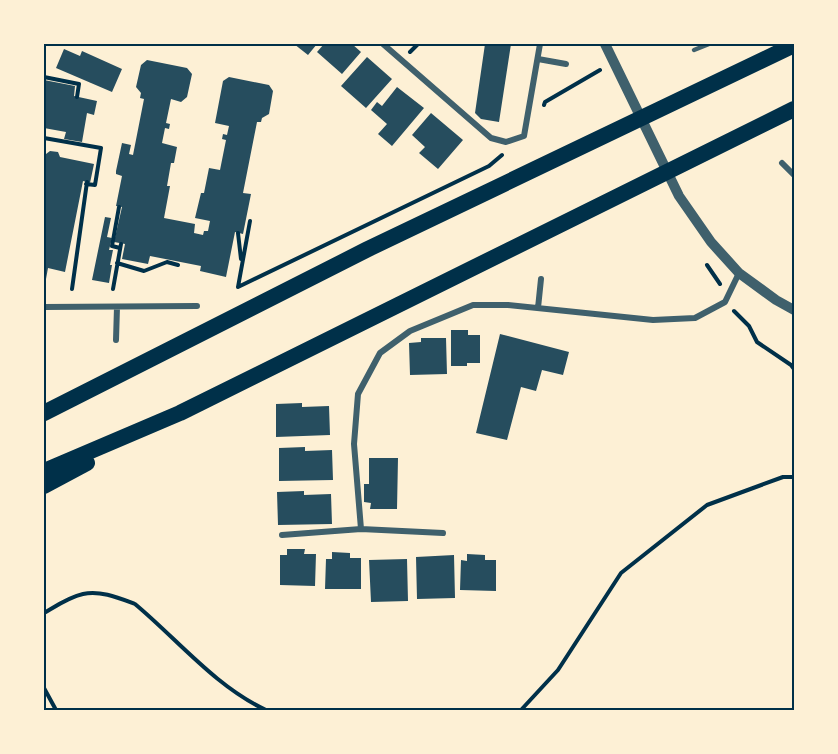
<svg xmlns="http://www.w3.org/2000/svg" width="838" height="754" font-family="'Alegreya Sans',sans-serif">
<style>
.building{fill:#264d5e}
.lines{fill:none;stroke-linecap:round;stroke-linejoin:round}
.path{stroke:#003049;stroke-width:4}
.service{stroke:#3f606c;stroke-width:4.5}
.minor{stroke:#3f606c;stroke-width:6}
.tertiary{stroke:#3f606c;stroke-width:10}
.trunk{stroke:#003049;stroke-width:16}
.neatline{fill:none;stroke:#003049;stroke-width:2}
</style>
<rect width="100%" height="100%" fill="#fdf0d5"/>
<path class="building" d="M 294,44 L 317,44 L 308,55 Z
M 324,44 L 352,44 L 361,52 L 342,74 L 317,52 Z
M 485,44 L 511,44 L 499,122 L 481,119 L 475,113 Z
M 64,49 L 80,56 L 82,51 L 122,69 L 112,92 L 56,68 Z
M 367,57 L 392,79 L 366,108 L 341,86 Z
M 147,60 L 187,68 L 192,74 L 187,97 L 181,102 L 171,99 L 166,123 L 170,124 L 169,129 L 165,128 L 162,143 L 177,147 L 174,163 L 171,163 L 167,186 L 170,186 L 164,218 L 195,224 L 194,233 L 203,235 L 204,231 L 208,231 L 210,221 L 195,218 L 201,193 L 204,193 L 209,168 L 220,170 L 226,140 L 222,139 L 223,134 L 227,135 L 229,126 L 215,123 L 223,81 L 229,77 L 269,85 L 273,91 L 269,114 L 262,118 L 261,122 L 257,122 L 243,193 L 251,194 L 243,234 L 235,232 L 226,277 L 200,271 L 201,266 L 150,256 L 148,264 L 122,259 L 125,244 L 114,242 L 122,207 L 116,206 L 122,176 L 116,174 L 116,171 L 122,143 L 131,145 L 129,154 L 133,155 L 144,99 L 140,98 L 141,93 L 136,87 L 141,65 Z
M 44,80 L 75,86 L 74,96 L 97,101 L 94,115 L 87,113 L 82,142 L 64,139 L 66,132 L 44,128 Z
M 397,87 L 424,108 L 392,146 L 378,134 L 387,124 L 371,110 L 377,102 L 382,106 Z
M 431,113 L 463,140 L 438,169 L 419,153 L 425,147 L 412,135 Z
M 50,151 L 58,152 L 60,157 L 94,164 L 90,183 L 83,181 L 65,272 L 48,268 L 46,279 L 44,279 L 44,154 L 46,154 Z
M 105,217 L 111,218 L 107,237 L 112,238 L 109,250 L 113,250 L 110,265 L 112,265 L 109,283 L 92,280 Z
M 451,330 L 468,330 L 468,335 L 480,335 L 480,363 L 467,363 L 467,366 L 451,366 Z
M 500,334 L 569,352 L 563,375 L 542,370 L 536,391 L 521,387 L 507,440 L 476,433 Z
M 421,338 L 446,338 L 447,374 L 410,375 L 409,343 L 421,342 Z
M 302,403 L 302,407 L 329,406 L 330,435 L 276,437 L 276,404 Z
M 305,447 L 305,451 L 332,450 L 333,480 L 279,481 L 279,448 Z
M 369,458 L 398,458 L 397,509 L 370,509 L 371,503 L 364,502 L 364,484 L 369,484 Z
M 304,491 L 304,495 L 331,494 L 332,524 L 278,525 L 277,492 Z
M 287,549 L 305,549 L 304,554 L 316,554 L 315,586 L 280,585 L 280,555 L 287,555 Z
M 332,552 L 350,553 L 350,558 L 361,558 L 361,589 L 325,589 L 326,559 L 332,559 Z
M 467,554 L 485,555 L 485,560 L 496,560 L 496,591 L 460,590 L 461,560 L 467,561 Z
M 454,555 L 455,598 L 417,599 L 416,557 Z
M 407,559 L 408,601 L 371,602 L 369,560 Z"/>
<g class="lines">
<path class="path" d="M 410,52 L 418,44
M 44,77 L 79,84 L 77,97
M 544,105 L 545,102 L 600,70
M 44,138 L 101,148 L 95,185 L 86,184
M 119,207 L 112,246 L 120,248
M 238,233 L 241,259
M 117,263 L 144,271 L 167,262 L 178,265
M 707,265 L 720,284
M 238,287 L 489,166 L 502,155
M 238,287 L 250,221
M 72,289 L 87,182
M 113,289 L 121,244
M 734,311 L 749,326 L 757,342 L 791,365 L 794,369
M 44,613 C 56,606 69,597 83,594 C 100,590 119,598 135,604 C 177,639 216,687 266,710
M 44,688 L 56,710
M 521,710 L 558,670 L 621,573 L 707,505 L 783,477 L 794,477"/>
<path class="service" d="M 694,50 L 709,44"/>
<path class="minor" d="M 383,44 L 491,138 L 506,142 L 524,136 L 540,44
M 538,59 L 566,64
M 782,163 L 794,175
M 44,307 L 197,306
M 538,308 L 541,279
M 116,340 L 117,307
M 361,529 L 354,444 L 358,394 L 380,353 L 410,331 L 473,305 L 508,305 L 653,320 L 695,318 L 725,302 L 739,273
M 282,535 L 361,529 L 443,533"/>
<path class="tertiary" d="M 605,44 L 679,196 L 711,242 L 739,273 L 776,300 L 794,310"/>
<path class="trunk" d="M 44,413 L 366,250 L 794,45
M 44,471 L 180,413 L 794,109
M 44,486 L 87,463"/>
</g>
<rect width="838" height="754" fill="none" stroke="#fdf0d5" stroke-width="90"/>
<rect x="45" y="45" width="748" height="664" class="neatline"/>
</svg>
